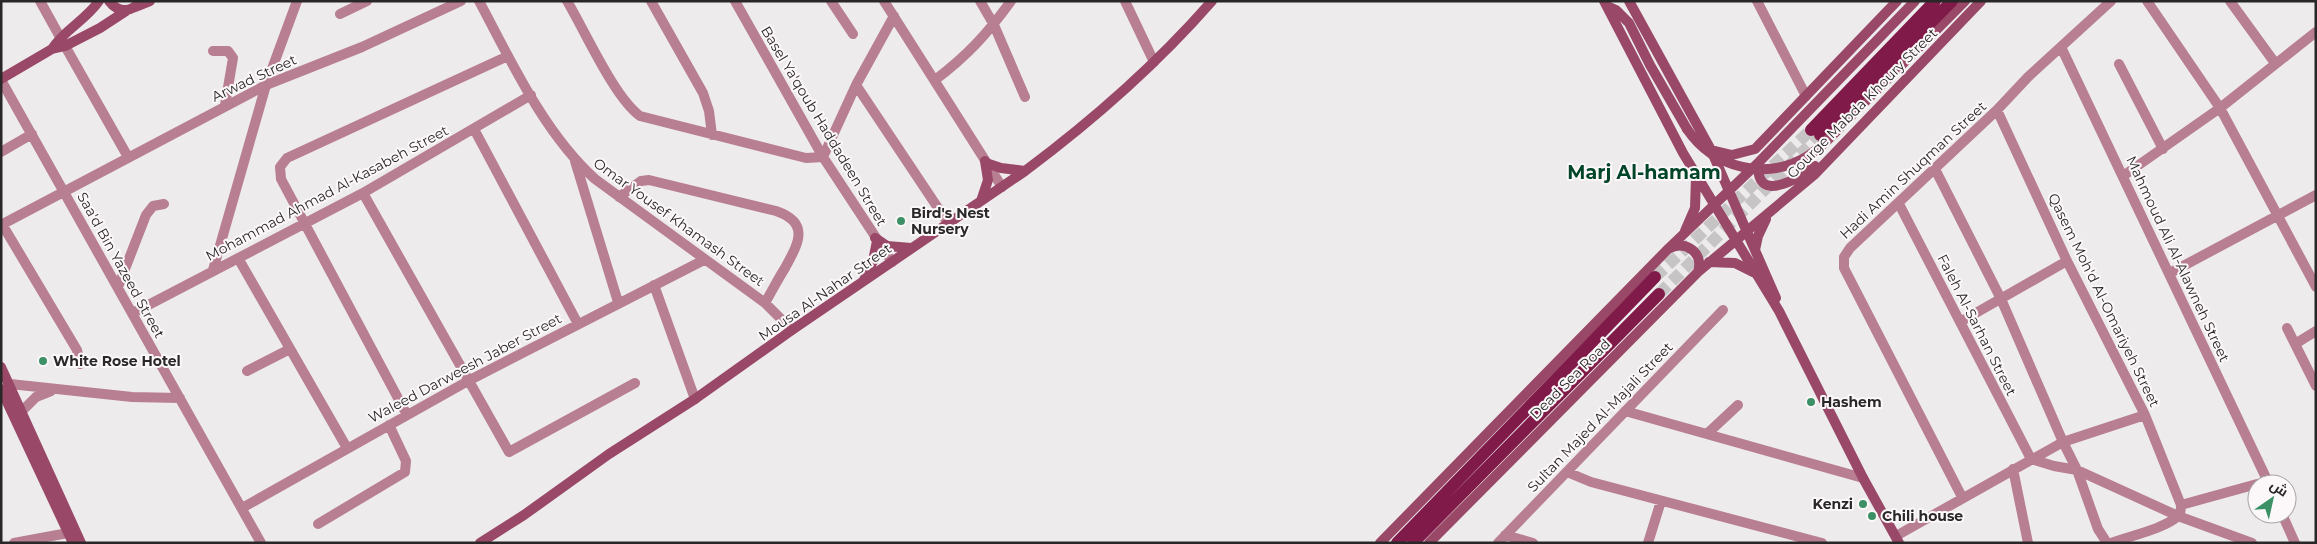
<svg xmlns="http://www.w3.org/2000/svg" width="2317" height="544" font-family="Montserrat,Cairo,sans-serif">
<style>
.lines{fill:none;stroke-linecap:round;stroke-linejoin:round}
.primary-tunnel{stroke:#c7c4c5;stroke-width:12;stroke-dasharray:12 6;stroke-linecap:butt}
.street{stroke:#b87e92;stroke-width:10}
.secondary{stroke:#994867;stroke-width:10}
.primary{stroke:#801a49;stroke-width:12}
.secondary-bridge{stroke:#994867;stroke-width:10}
.poi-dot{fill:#3b9165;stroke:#fcf8f9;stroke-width:2}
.labels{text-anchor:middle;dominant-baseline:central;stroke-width:4;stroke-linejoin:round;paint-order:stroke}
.street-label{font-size:14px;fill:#292728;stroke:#fcf8f9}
.poi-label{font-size:14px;font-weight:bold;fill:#292728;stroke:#fcf8f9;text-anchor:start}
.district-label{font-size:19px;font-weight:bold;fill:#014529;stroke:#fcf8f9}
</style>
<rect width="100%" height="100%" fill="#eeebec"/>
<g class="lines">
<path class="primary-tunnel" d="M 1655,277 L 1811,130
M 1659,294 L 1820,135"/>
<path class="street" d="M 40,1 L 60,37
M 479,1 C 511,61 544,133 595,179 L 765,303 L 792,330
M 567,1 C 585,31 614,97 640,116 L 806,158 L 823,157 L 856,85 L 894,16
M 651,1 L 703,93 L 709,111 L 712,135
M 735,1 L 823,157 L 892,262
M 831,1 L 853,34
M 884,1 L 1002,187
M 980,1 L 994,25 L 1025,97
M 1125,1 L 1154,62
M 1757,1 L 1806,96
M 2147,1 L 2220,108 L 2316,287
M 2230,1 L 2275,63
M 340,14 L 367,1
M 65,46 L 128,157
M 2061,47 L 2269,484
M 213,51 L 228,51 L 233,58 L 225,105
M 2119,64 L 2163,149
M 1,80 L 261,543
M 935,80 C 968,55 987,34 1011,1
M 856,85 L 948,223
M 1997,110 L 2067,261 L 2145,415 L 2181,505
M 474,129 L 578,324
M 1,152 L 32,134
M 575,161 L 618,302
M 1935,169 L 2001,299 L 2063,442 L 2077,470 L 2098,529 L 2107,543
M 2123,176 L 2220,108 L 2316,32
M 363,193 L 509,452 L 635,383
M 619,197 L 641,181 L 649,180 L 776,211 C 811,223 798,244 785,268 C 778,279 772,291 765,303
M 1899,204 L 2031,459 L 2054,466 L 2077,470 L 2178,516 L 2252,543
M 2,224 L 77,350 L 80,364
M 1,225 L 266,85 L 362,47 L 461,1
M 238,258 L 347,448
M 213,270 L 266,85 L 297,1
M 2170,273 L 2316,195
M 654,285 L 695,399
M 118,287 L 146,215 L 153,206 L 164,204
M 133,313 L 363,193 L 531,95
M 1960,322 L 2067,261
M 2287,328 L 2316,386
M 2295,344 L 2316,331
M 247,371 L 290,349
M 10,384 L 132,397 L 180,398
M 22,411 L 36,397 L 51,391
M 1625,411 L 1863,478
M 407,415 L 281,179 L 280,167 L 287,158 L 508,56
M 1708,433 L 1738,405
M 2013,469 L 2028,543
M 1567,472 L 1591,482 L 1822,543
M 1962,497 L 1844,268 L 1844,257 L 1850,248 L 1997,110 L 2028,77 L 2111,1
M 242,508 L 468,381 L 704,260
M 2282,514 L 2295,543
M 318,524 L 405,472 L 406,461 L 389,425
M 1505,535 L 1533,543
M 1896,536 L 2063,442 L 2145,415
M 14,543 L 68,533
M 1498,543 L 1723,310
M 1648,543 L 1661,501
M 2111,543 C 2129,536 2164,529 2178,516 C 2181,513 2181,509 2181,505 L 2257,484"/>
<path class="secondary" d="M 109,1 C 118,13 132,13 140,1
M 1604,1 L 1683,153 L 1779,311 L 1863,478 L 1899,543
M 1629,1 L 1711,150 L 1776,298
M 1607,6 L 1616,10 L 1629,23 L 1650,65 L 1687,129
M 135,7 L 150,1
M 52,49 C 65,29 85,21 99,1
M 1,79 L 52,49 L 65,46 L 100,28 L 126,11
M 1845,122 L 1965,1
M 1711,150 L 1732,155 L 1755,149 L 1897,1
M 1759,162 C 1753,206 1800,178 1815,166
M 986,163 L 1001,168 L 1025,171
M 981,201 L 988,180 L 985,161
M 1685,231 L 1695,208 L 1696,177
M 875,238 L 887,246 L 911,248
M 1670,248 C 1686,240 1704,253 1698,272
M 1755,250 L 1758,236 L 1766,219
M 1709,262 L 1735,263 L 1755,273
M 864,280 L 873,261 L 877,241
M 1,367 L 81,543
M 1,389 L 73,543
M 480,543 L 524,515 L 609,454 L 695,399 L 792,330 L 1025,171 C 1092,121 1156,65 1212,1
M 1380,543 L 1669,248 L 1759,162 L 1915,1
M 1429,543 L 1698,272 L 1814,175 L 1981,1"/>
<path class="primary" d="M 1811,130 L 1935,1
M 1820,135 L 1952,1
M 1397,543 L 1655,277
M 1413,543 L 1659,294"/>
<path class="secondary-bridge" d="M 1687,129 C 1714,169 1767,181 1808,156 C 1822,147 1834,134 1845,122"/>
</g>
<g class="poi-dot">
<circle cx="901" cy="221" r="5"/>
<circle cx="43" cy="361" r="5"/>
<circle cx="1811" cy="402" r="5"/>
<circle cx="1863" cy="504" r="5"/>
<circle cx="1872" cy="516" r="5"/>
</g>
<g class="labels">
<g class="street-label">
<text transform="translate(254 78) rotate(-25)">Arwad Street</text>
<text transform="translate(1862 103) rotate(-45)">Gourge Mabda Khoury Street</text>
<text transform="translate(824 126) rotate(59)">Basel Ya'qoub Haddadeen Street</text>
<text transform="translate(1913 170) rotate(-43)">Hadi Amin Shuqman Street</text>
<text transform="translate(327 193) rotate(-28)">Mohammad Ahmad Al-Kasabeh Street</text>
<text transform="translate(679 222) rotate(36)">Omar Yousef Khamash Street</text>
<text transform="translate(2178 259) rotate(65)">Mahmoud Ali Al-Alawneh Street</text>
<text transform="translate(121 265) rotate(61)">Saa'd Bin Yazeed Street</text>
<text transform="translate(825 292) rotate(-35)">Mousa Al-Nahar Street</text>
<text transform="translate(2104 300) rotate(64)">Qasem Moh'd Al-Omariyeh Street</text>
<text transform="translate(1977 325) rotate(63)">Faleh Al-Sarhan Street</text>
<text transform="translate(465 368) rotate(-28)">Waleed Darweesh Jaber Street</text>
<text transform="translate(1570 379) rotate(-45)">Dead Sea Road</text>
<text transform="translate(1600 417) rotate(-46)">Sultan Majed Al-Majali Street</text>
</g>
<g class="poi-label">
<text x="911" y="213">Bird's Nest<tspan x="911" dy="16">Nursery</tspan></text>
<text x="53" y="361">White Rose Hotel</text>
<text x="1821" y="402">Hashem</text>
<text x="1853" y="504" text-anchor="end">Kenzi</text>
<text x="1882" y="516">Chili house</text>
</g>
<g class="district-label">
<text x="1644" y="172">Marj Al-hamam</text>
</g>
</g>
<rect width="2317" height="544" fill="none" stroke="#292728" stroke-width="5"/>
<g transform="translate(2272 499) rotate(34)"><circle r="24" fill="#fcf8f9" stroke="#a8a4a5"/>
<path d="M0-4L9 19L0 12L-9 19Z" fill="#3b9165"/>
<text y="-8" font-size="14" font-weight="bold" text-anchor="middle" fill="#292728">ش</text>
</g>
</svg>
